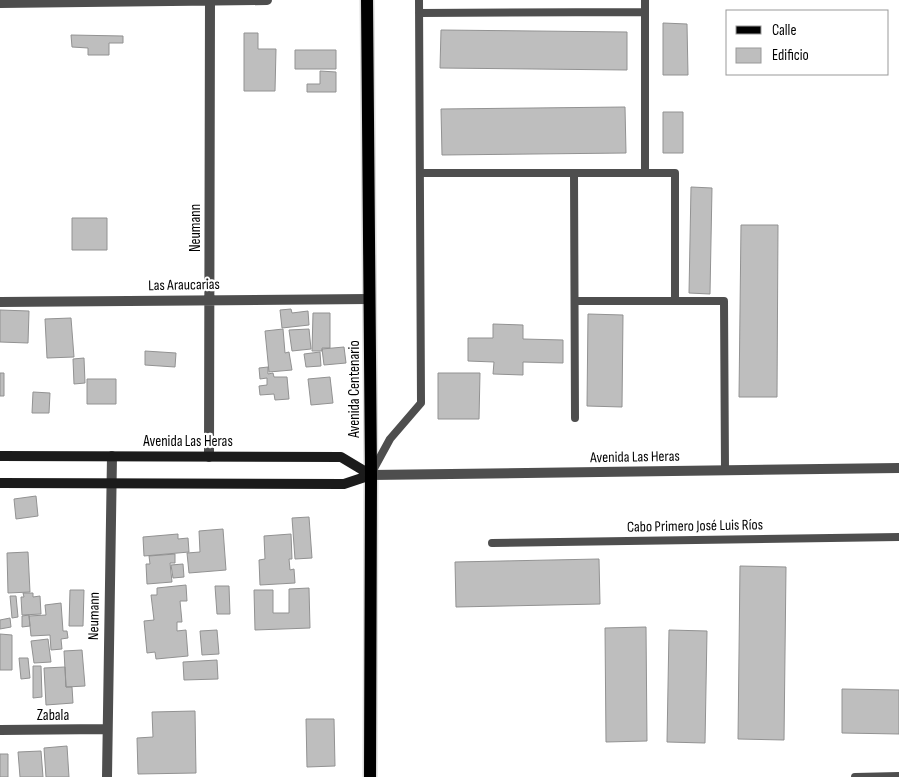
<svg xmlns="http://www.w3.org/2000/svg" width="899" height="777" font-family="'Sofia Sans Condensed',sans-serif">
<style>
.building{fill:#bebebe;stroke:#929292}
.lines{fill:none;stroke-linecap:round;stroke-linejoin:round}
.primary-casing{stroke:#dbdbdb;stroke-width:15}
.service{stroke:#4e4e4e;stroke-width:8}
.minor{stroke:#4e4e4e;stroke-width:10}
.tertiary{stroke:#4e4e4e;stroke-width:10}
.secondary{stroke:#1b1b1b;stroke-width:10}
.primary{stroke:#000;stroke-width:12}
.labels{text-anchor:middle;dominant-baseline:central;stroke-width:4.5;stroke-linejoin:round;paint-order:stroke}
.street-label{font-size:15px;fill:#000;stroke:#fff}
</style>
<rect width="100%" height="100%" fill="#fff"/>
<path class="building" d="M 663,23 L 687,24 L 688,75 L 663,75 Z
M 441,30 L 627,32 L 627,70 L 440,68 Z
M 244,33 L 258,33 L 258,49 L 276,49 L 275,91 L 244,91 Z
M 71,35 L 123,36 L 123,43 L 109,43 L 109,55 L 88,55 L 88,48 L 72,47 Z
M 295,50 L 336,50 L 336,69 L 295,69 Z
M 320,71 L 336,72 L 336,92 L 307,92 L 307,84 L 320,84 Z
M 625,107 L 626,153 L 442,155 L 441,109 Z
M 663,112 L 683,112 L 683,153 L 663,153 Z
M 691,187 L 712,188 L 710,294 L 689,293 Z
M 72,218 L 107,218 L 107,250 L 72,250 Z
M 741,225 L 778,225 L 777,397 L 739,397 Z
M 291,309 L 292,313 L 308,311 L 309,325 L 282,328 L 280,310 Z
M 0,310 L 29,311 L 28,343 L 0,342 Z
M 313,313 L 330,313 L 330,348 L 322,348 L 322,351 L 312,351 Z
M 588,314 L 623,315 L 622,407 L 587,406 Z
M 71,318 L 74,357 L 47,358 L 45,319 Z
M 493,324 L 523,325 L 523,339 L 563,340 L 563,363 L 523,362 L 523,375 L 493,374 L 494,362 L 468,361 L 468,338 L 493,338 Z
M 283,329 L 285,353 L 289,352 L 292,370 L 269,372 L 265,331 Z
M 309,329 L 311,349 L 292,351 L 289,330 Z
M 344,347 L 346,363 L 324,365 L 322,349 Z
M 145,351 L 176,353 L 175,367 L 145,365 Z
M 320,352 L 321,366 L 306,367 L 304,354 Z
M 84,358 L 85,383 L 74,384 L 73,359 Z
M 268,367 L 268,374 L 273,373 L 274,377 L 287,377 L 289,399 L 275,400 L 274,394 L 260,395 L 259,386 L 267,385 L 267,378 L 260,379 L 259,368 Z
M 0,373 L 4,373 L 4,396 L 0,396 Z
M 438,373 L 480,373 L 479,419 L 438,419 Z
M 330,377 L 333,403 L 311,405 L 308,379 Z
M 87,379 L 116,379 L 116,404 L 87,404 Z
M 33,392 L 50,393 L 49,413 L 32,413 Z
M 36,496 L 38,516 L 16,519 L 14,499 Z
M 309,517 L 312,558 L 295,559 L 292,518 Z
M 223,529 L 226,570 L 189,573 L 187,553 L 200,552 L 199,531 Z
M 178,534 L 178,539 L 188,538 L 189,552 L 144,556 L 143,537 Z
M 291,534 L 292,559 L 289,559 L 290,570 L 294,569 L 295,583 L 260,585 L 259,560 L 265,559 L 264,536 Z
M 28,552 L 30,592 L 8,593 L 7,553 Z
M 175,554 L 175,563 L 170,563 L 172,582 L 147,584 L 146,564 L 150,564 L 149,556 Z
M 599,559 L 600,604 L 456,607 L 455,562 Z
M 183,564 L 184,577 L 173,578 L 171,565 Z
M 740,566 L 786,567 L 784,740 L 738,739 Z
M 186,585 L 187,601 L 180,601 L 182,622 L 177,622 L 177,631 L 186,630 L 188,656 L 156,659 L 155,652 L 147,653 L 144,621 L 154,620 L 151,595 L 157,595 L 157,588 Z
M 215,586 L 229,586 L 230,614 L 217,614 Z
M 309,588 L 310,628 L 255,630 L 254,590 L 273,590 L 273,613 L 289,613 L 289,589 Z
M 70,590 L 84,590 L 83,626 L 69,626 Z
M 23,593 L 33,593 L 33,597 L 40,596 L 41,614 L 22,615 L 21,597 L 24,597 Z
M 10,596 L 16,596 L 18,617 L 12,618 Z
M 61,603 L 63,631 L 67,631 L 68,638 L 61,639 L 62,649 L 51,650 L 50,635 L 31,636 L 29,616 L 46,615 L 45,605 Z
M 29,615 L 30,626 L 22,627 L 22,616 Z
M 10,618 L 11,627 L 0,629 L 0,620 Z
M 646,627 L 647,741 L 606,742 L 605,628 Z
M 217,630 L 219,654 L 202,655 L 200,631 Z
M 669,630 L 707,631 L 705,743 L 667,742 Z
M 0,634 L 12,635 L 12,670 L 0,670 Z
M 48,639 L 51,662 L 34,663 L 31,641 Z
M 82,650 L 85,686 L 66,687 L 64,651 Z
M 19,658 L 28,658 L 30,678 L 21,679 Z
M 217,660 L 218,679 L 184,680 L 183,662 Z
M 33,666 L 41,666 L 42,697 L 33,698 Z
M 65,667 L 66,687 L 72,687 L 73,703 L 46,705 L 44,668 Z
M 842,689 L 899,690 L 899,734 L 842,733 Z
M 195,711 L 196,773 L 138,774 L 137,738 L 153,737 L 152,712 Z
M 306,719 L 334,719 L 335,766 L 307,767 Z
M 67,746 L 69,777 L 46,777 L 44,748 Z
M 41,751 L 43,777 L 20,777 L 18,752 Z
M 0,754 L 8,754 L 8,777 L 0,777 Z"/>
<g class="lines">
<g class="primary-casing">
<path id="primary" d="M 367,0 L 371,475 L 370,777"/>
</g>
<path class="service" d="M 645,0 L 645,173
M 419,13 L 645,12
M 420,173 L 675,173 L 675,301 L 724,301 L 725,470
M 574,173 L 575,418
M 575,301 L 675,301
M 372,472 L 390,439 L 421,403 L 419,0
M 492,543 L 899,537
M 855,777 L 899,776"/>
<path class="minor" d="M 0,3 L 267,0
M 0,302 L 369,299
M 209,457 L 210,0
M 0,730 L 107,729
M 107,777 L 112,456"/>
<path class="tertiary" d="M 371,475 L 899,468"/>
<path class="secondary" d="M 0,456 L 341,457 L 371,475
M 0,483 L 344,484 L 371,475"/>
<use href="#primary" class="primary"/>
</g>
<g class="labels">
<g class="street-label">
<text transform="translate(195 228) rotate(-90)">Neumann</text>
<text transform="translate(184 285) rotate(-1)">Las Araucarias</text>
<text transform="translate(354 389) rotate(-90)">Avenida Centenario</text>
<text x="188" y="441">Avenida Las Heras</text>
<text transform="translate(635 457) rotate(-1)">Avenida Las Heras</text>
<text transform="translate(695 526) rotate(-1)">Cabo Primero José Luis Ríos</text>
<text transform="translate(94 616) rotate(-89)">Neumann</text>
<text x="53" y="715">Zabala</text>
</g>
</g>
<rect x="726" y="10" width="162" height="65" fill="#ffffff" stroke="#999999"/>
<rect x="736" y="26" width="25" height="8" fill="#000000" stroke="#999999"/>
<text x="772" y="35" font-size="15" fill="#000000">Calle</text>
<rect x="736" y="48" width="25" height="15" fill="#bebebe" stroke="#999999"/>
<text x="772" y="60" font-size="15" fill="#000000">Edificio</text>
</svg>
